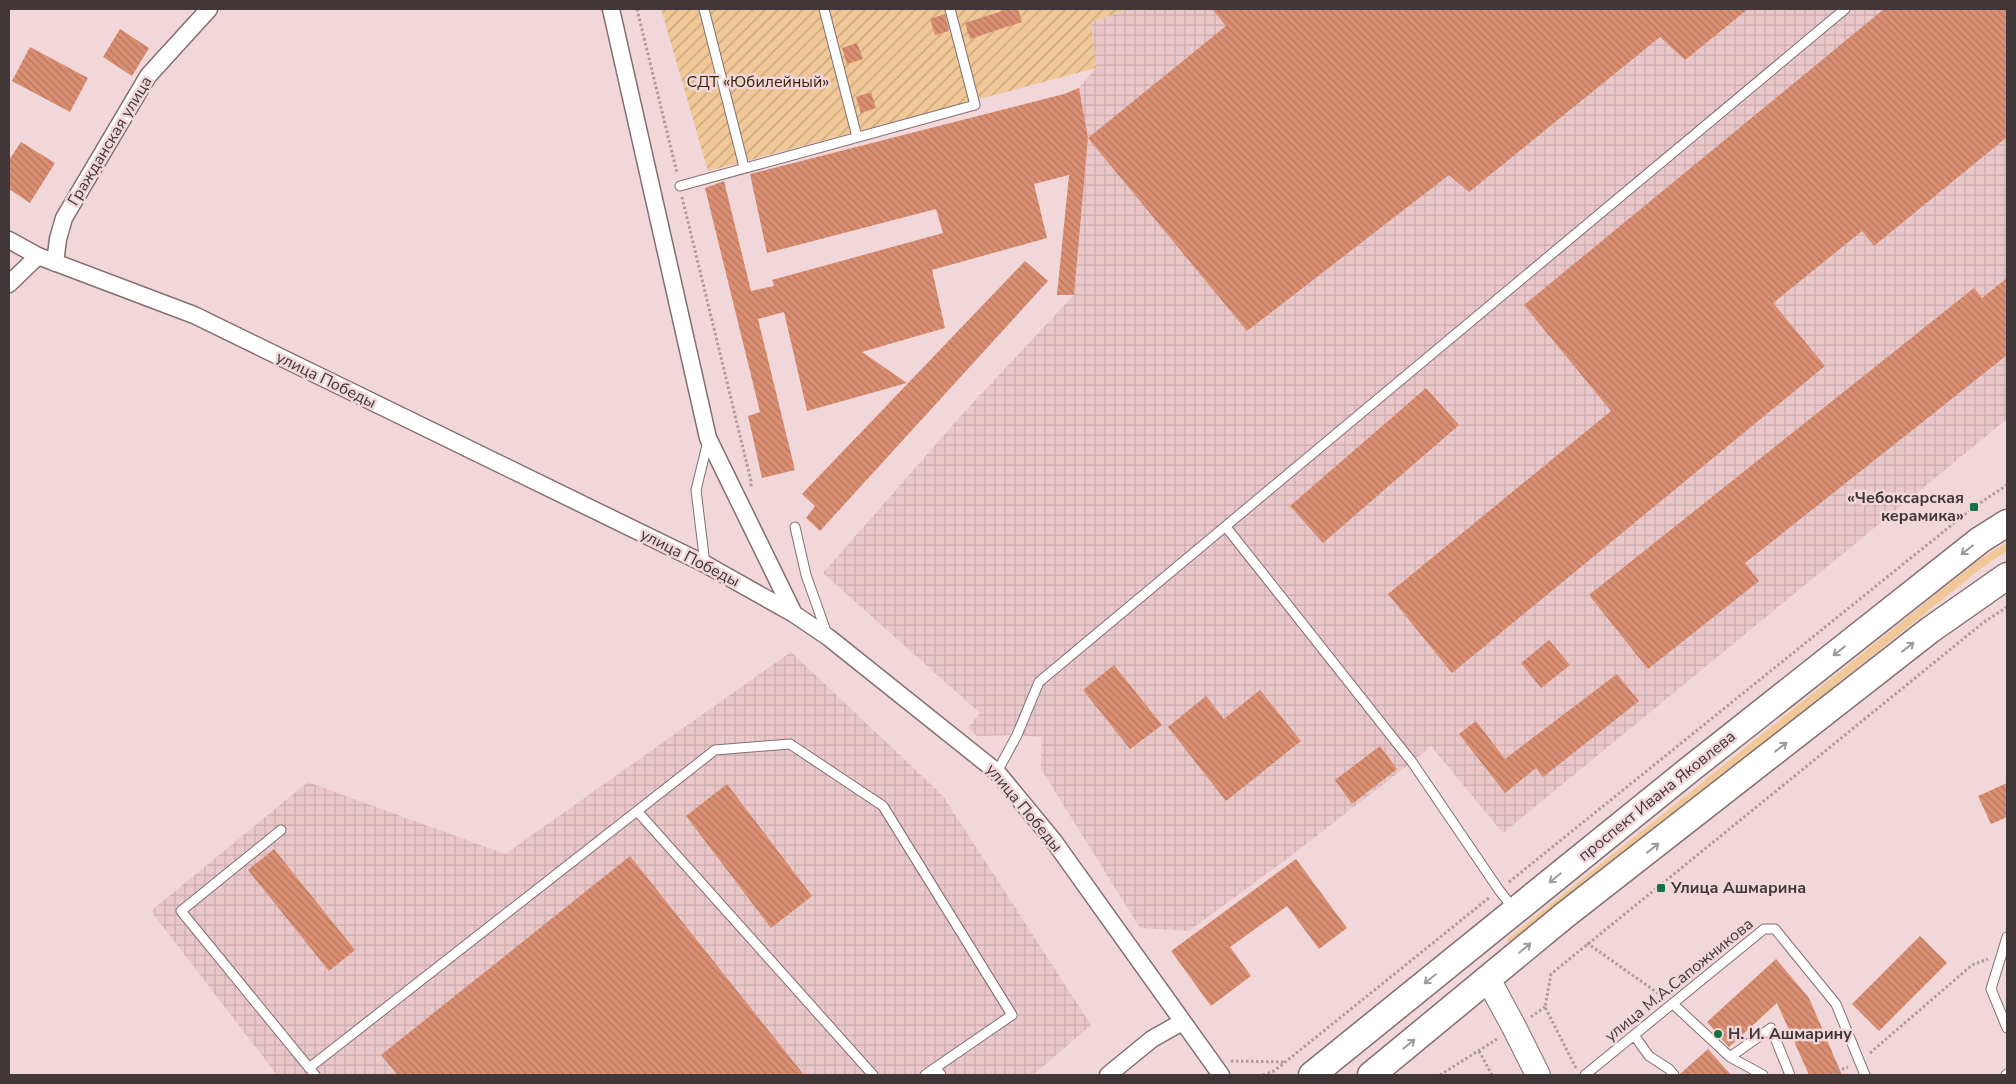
<svg xmlns="http://www.w3.org/2000/svg" width="2016" height="1084" font-family="'Nunito Sans',sans-serif">
<style>
.industrial{fill:url(#industrial-grid)}
.grass{fill:#f0c797}
.garden{fill:url(#garden-furrows)}
.building{fill:url(#building-back-hatch)}
.lines{fill:none;stroke-linecap:round;stroke-linejoin:round}
.service-casing{stroke:#856e70;stroke-width:11}
.minor-casing{stroke:#856e70;stroke-width:19}
.secondary-casing{stroke:#856e70;stroke-width:26}
.primary-casing{stroke:#856e70;stroke-width:29}
.path{stroke:#ae9b9c;stroke-width:3;stroke-dasharray:2.5 2.5;stroke-linecap:butt}
.service{stroke:#fff;stroke-width:9}
.minor{stroke:#fff;stroke-width:16}
.secondary{stroke:#fff;stroke-width:24}
.primary{stroke:#fff;stroke-width:26}
.oneway{stroke:#a09b9c}
.poi-dot{fill:#137146;stroke:#f1d7d9;stroke-width:2}
.labels{text-anchor:middle;dominant-baseline:central;stroke-width:5;stroke-linejoin:round;paint-order:stroke}
.park-label{font-size:16px;fill:#3b2609;stroke:#f1d7d9}
.street-label{font-size:16px;fill:#413738;stroke:#f1d7d9}
.poi-label{font-size:16px;font-weight:bold;fill:#413738;stroke:#f1d7d9;text-anchor:start}
</style>
<defs>
<pattern id="industrial-grid" width="8" height="8" patternUnits="userSpaceOnUse" patternTransform="scale(1.25)"><rect width="8" height="8" fill="#eac8ca"/><path d="M0 4h8M4 0v8" fill="none" stroke="#caacae"/></pattern>
<pattern id="garden-furrows" width="10" height="10" patternUnits="userSpaceOnUse" patternTransform="scale(1.25)"><rect width="10" height="10" fill="#f0c797"/><path d="M-1 1l2-2M0 10L10 0M9 11l2-2" fill="none" stroke="#c4a27c"/></pattern>
<pattern id="building-back-hatch" width="6" height="6" patternUnits="userSpaceOnUse" patternTransform="scale(1.25)"><rect width="6" height="6" fill="#db8f72"/><path d="M-1 5l2 2M0 0l6 6M5-1l2 2" fill="none" stroke="#b3765f"/></pattern>
</defs>
<rect width="100%" height="100%" fill="#f1d7d9"/>
<path class="industrial" d="M 1129,9 L 2007,9 L 2007,419 L 1503,833 L 1431,746 L 1412,762 L 1292,855 L 1189,931 L 1140,928 L 1041,769 L 1042,737 L 1017,735 L 977,736 L 968,728 L 980,713 L 823,573 L 966,410 L 1074,295 L 1088,138 L 1079,88 L 1096,68 L 1091,22 Z
M 791,652 L 943,796 L 1091,1025 L 1033,1075 L 277,1075 L 151,911 L 308,782 L 505,854 Z"/>
<path class="grass" d="M 2007,542 L 2007,551 L 1984,566 L 1512,944 L 1506,940 L 1980,559 Z"/>
<path class="garden" d="M 661,9 L 1129,9 L 1091,22 L 1096,68 L 708,171 Z"/>
<path class="building" d="M 1001,9 L 1018,9 L 1022,22 L 970,39 L 965,23 L 1002,11 Z
M 1212,9 L 1748,9 L 1685,60 L 1660,37 L 1469,192 L 1449,175 L 1247,331 L 1088,138 L 1226,26 Z
M 1884,9 L 2007,9 L 2007,137 L 1874,246 L 1862,231 L 1773,303 L 1825,366 L 1452,673 L 1388,594 L 1611,411 L 1524,305 Z
M 945,14 L 949,31 L 935,35 L 930,19 Z
M 120,29 L 149,48 L 132,76 L 103,57 Z
M 857,43 L 863,59 L 847,64 L 842,48 Z
M 30,47 L 88,78 L 70,112 L 12,81 Z
M 1079,88 L 1088,138 L 1074,295 L 1057,295 L 1069,175 L 1034,184 L 1047,238 L 932,270 L 945,328 L 862,352 L 907,383 L 807,411 L 784,312 L 758,319 L 795,470 L 762,478 L 748,416 L 760,412 L 705,188 L 724,181 L 751,291 L 774,286 L 772,280 L 943,233 L 936,209 L 767,253 L 750,174 L 1064,94 Z
M 871,92 L 876,108 L 861,113 L 856,97 Z
M 21,142 L 55,163 L 30,203 L 9,189 L 9,160 Z
M 1025,261 L 1048,281 L 820,531 L 806,518 L 815,506 L 802,494 Z
M 2007,278 L 2007,355 L 1745,563 L 1759,581 L 1648,669 L 1589,595 L 1974,288 L 1982,298 Z
M 1426,388 L 1459,425 L 1323,543 L 1290,506 Z
M 1549,640 L 1570,665 L 1541,688 L 1521,663 Z
M 1114,665 L 1162,725 L 1130,749 L 1083,690 Z
M 1617,674 L 1639,701 L 1543,777 L 1536,768 L 1505,793 L 1459,734 L 1476,721 L 1505,759 Z
M 1260,690 L 1301,741 L 1226,801 L 1168,727 L 1206,696 L 1224,719 Z
M 1380,746 L 1397,769 L 1352,804 L 1335,780 Z
M 2007,783 L 2007,817 L 1991,824 L 1978,796 Z
M 727,784 L 812,896 L 771,928 L 686,816 Z
M 274,849 L 355,950 L 329,971 L 248,870 Z
M 630,856 L 804,1075 L 398,1075 L 381,1055 Z
M 1296,859 L 1347,928 L 1319,949 L 1287,906 L 1230,947 L 1251,976 L 1211,1006 L 1171,951 Z
M 1920,936 L 1947,963 L 1879,1031 L 1852,1004 Z
M 1776,959 L 1809,998 L 1842,1075 L 1809,1075 L 1777,1003 L 1729,1047 L 1707,1022 Z
M 1708,1049 L 1731,1075 L 1680,1075 L 1680,1074 Z"/>
<g class="lines">
<g class="service-casing">
<path id="service" d="M 704,9 L 744,167
M 824,9 L 857,137
M 680,186 L 975,105 L 950,9
M 795,527 L 806,575 L 827,634
M 1226,527 L 1412,762 L 1499,890 L 1513,908
M 705,564 L 696,490 L 708,441
M 997,772 L 1017,735 L 1039,682 L 1845,9
M 637,811 L 873,1075
M 281,830 L 181,911 L 315,1075
M 2007,937 L 1991,989 L 2007,1028
M 1673,1004 L 1730,1057 L 1763,1075
M 1634,1035 L 1649,1056 L 1669,1069 L 1674,1075
M 1730,1057 L 1771,1028 L 1790,1075
M 309,1068 L 715,750 L 790,744 L 883,806 L 1012,1015 L 935,1068
M 925,1075 L 935,1068 L 941,1075
M 1585,1075 L 1764,929 L 1775,929 L 1836,1004 L 1865,1075
M 2006,1075 L 2007,1074"/>
</g>
<g class="minor-casing">
<path id="minor" d="M 611,9 L 708,438 L 794,614
M 9,240 L 38,256 L 194,315 L 705,564 L 794,614 L 828,637 L 997,772 L 1053,840 L 1221,1075
M 55,263 L 58,239 L 64,218 L 148,76 L 209,9
M 9,284 L 38,256
M 1108,1075 L 1152,1039 L 1182,1022"/>
</g>
<g class="secondary-casing">
<path id="secondary" d="M 1488,979 L 1514,1027 L 1538,1075"/>
</g>
<g class="primary-casing">
<path id="primary" d="M 1312,1075 L 1689,770 L 1980,540 L 2007,523
M 1371,1075 L 1565,915 L 1930,630 L 2007,576"/>
</g>
<path class="path" d="M 637,9 L 677,173
M 682,197 L 751,481 L 751,487
M 1509,882 L 1974,507 L 2007,485
M 1587,943 L 1662,996
M 1531,1017 L 1545,1007
M 1479,1051 L 1492,1075
M 1870,1053 L 1972,965 L 1988,959
M 1231,1061 L 1285,1062
M 1576,1068 L 1545,1007 L 1551,974 L 1984,622 L 2007,607
M 1263,1075 L 1274,1071 L 1490,897
M 1440,1075 L 1497,1039
M 1828,1075 L 1848,1067"/>
<use href="#service" class="service"/>
<use href="#minor" class="minor"/>
<use href="#secondary" class="secondary"/>
<use href="#primary" class="primary"/>
</g>
<defs><path id="oneway-shaft" d="M-6 0H5M1.5-3L5.5 0L1.5 3" fill="none" stroke-width="1.6" stroke-linecap="round" stroke-linejoin="round" transform="scale(1.25)"/></defs>
<g class="oneway">
<use href="#oneway-shaft" transform="translate(1967 550) rotate(142)"/>
<use href="#oneway-shaft" transform="translate(1908 647) rotate(-38)"/>
<use href="#oneway-shaft" transform="translate(1839 651) rotate(142)"/>
<use href="#oneway-shaft" transform="translate(1781 747) rotate(-38)"/>
<use href="#oneway-shaft" transform="translate(1653 848) rotate(-38)"/>
<use href="#oneway-shaft" transform="translate(1555 878) rotate(141)"/>
<use href="#oneway-shaft" transform="translate(1525 948) rotate(-40)"/>
<use href="#oneway-shaft" transform="translate(1430 979) rotate(141)"/>
<use href="#oneway-shaft" transform="translate(1409 1044) rotate(-39)"/>
</g>
<g class="poi-dot">
<rect x="1969" y="502" width="10" height="10" rx="2.5"/>
<rect x="1656" y="883" width="10" height="10" rx="2.5"/>
<circle cx="1718" cy="1034" r="5"/>
</g>
<g class="labels">
<g class="park-label">
<text x="758" y="82">СДТ «Юбилейный»</text>
</g>
<g class="street-label">
<text transform="translate(110 141) rotate(-59)">Гражданская улица</text>
<text transform="translate(326 380) rotate(26)">улица Победы</text>
<text transform="translate(690 558) rotate(27)">улица Победы</text>
<text transform="translate(1657 796) rotate(-39)">проспект Ивана Яковлева</text>
<text transform="translate(1024 808) rotate(50)">улица Победы</text>
<text transform="translate(1679 980) rotate(-39)">улица М.А.Сапожникова</text>
</g>
<g class="poi-label">
<text x="1964" y="498" text-anchor="end">«Чебоксарская<tspan x="1964" dy="18">керамика»</tspan></text>
<text x="1671" y="888">Улица Ашмарина</text>
<text x="1728" y="1034">Н. И. Ашмарину</text>
</g>
</g>
<rect width="2016" height="1084" fill="none" stroke="#413738" stroke-width="20"/>
</svg>
